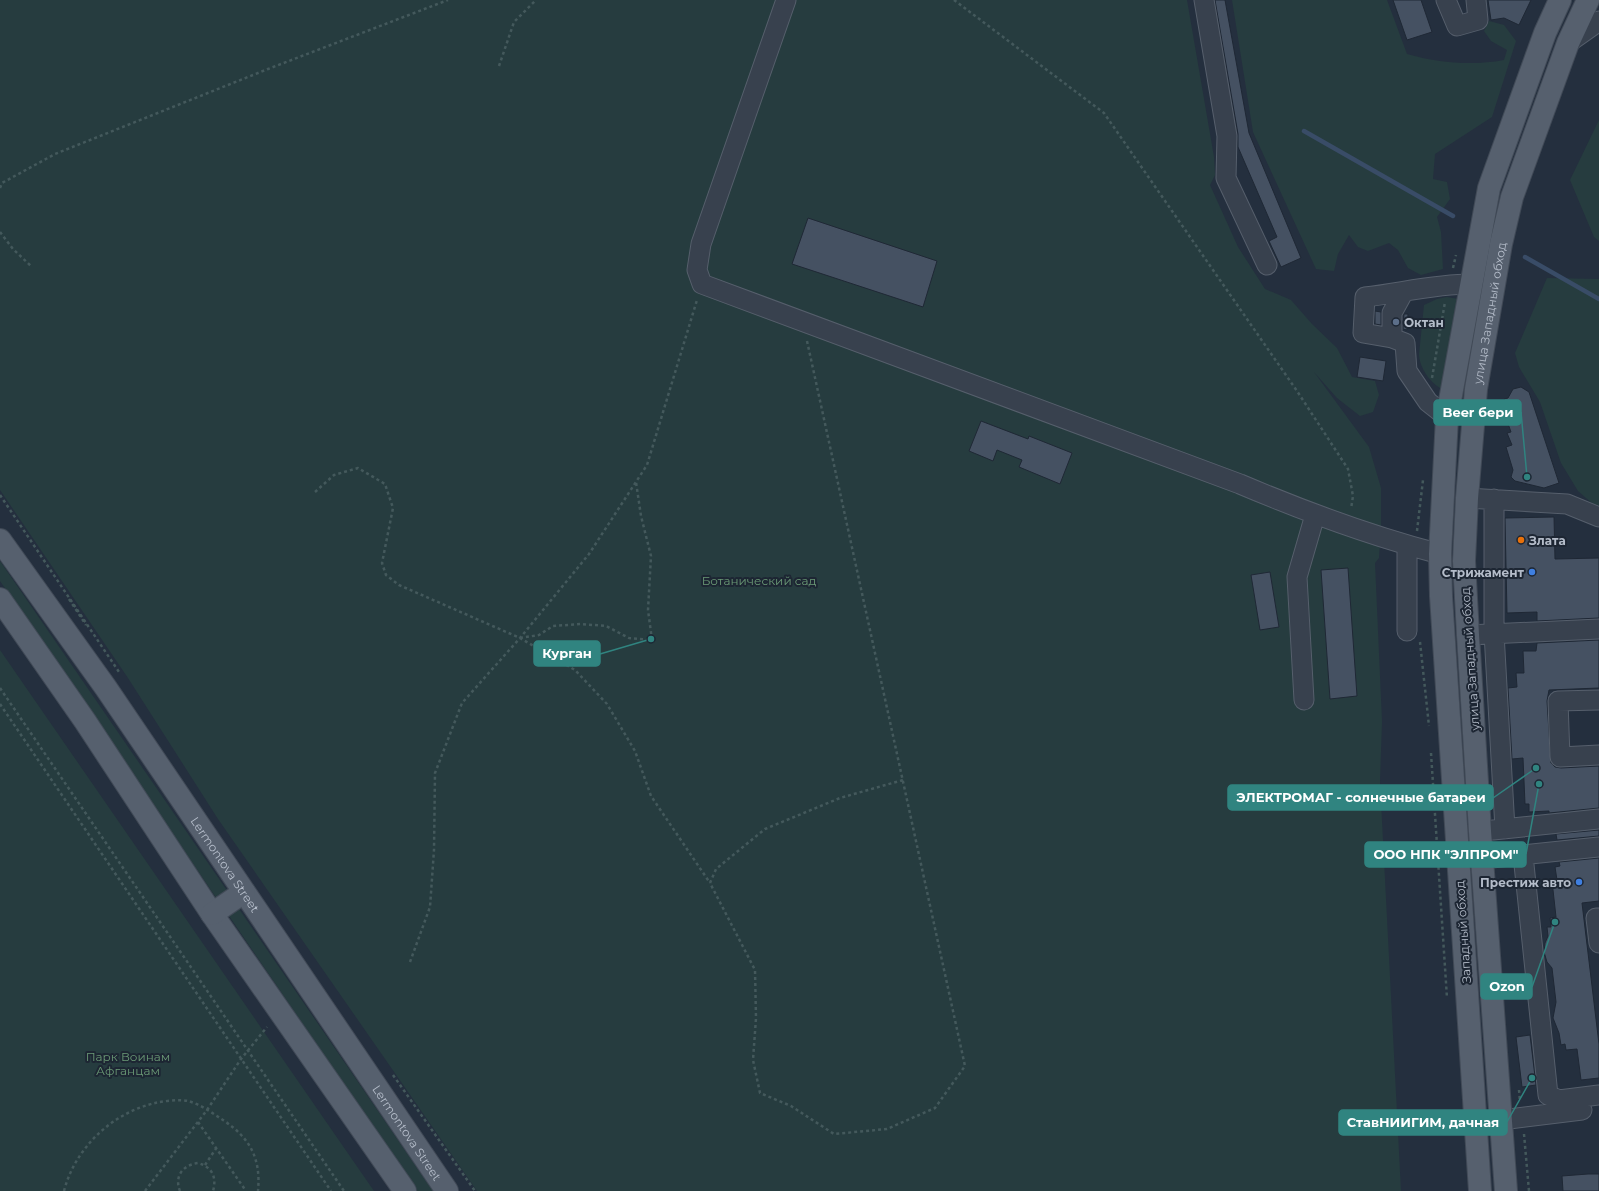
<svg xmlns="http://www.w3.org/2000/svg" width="1599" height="1191" font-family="Montserrat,sans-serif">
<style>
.green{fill:#263c3f}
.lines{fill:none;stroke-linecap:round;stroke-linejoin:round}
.stream{stroke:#394c67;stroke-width:4.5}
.building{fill:#455162;stroke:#1f2835}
.minor-casing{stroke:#565f6c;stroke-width:21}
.major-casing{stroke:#414a57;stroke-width:24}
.path{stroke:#44595c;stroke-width:2.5;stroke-dasharray:3 3;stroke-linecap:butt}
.minor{stroke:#38414e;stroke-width:19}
.major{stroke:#56606e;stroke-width:22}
.service-dot{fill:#5c6f8a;stroke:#1d2633;stroke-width:1.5}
.food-dot{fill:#e8710a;stroke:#1d2633;stroke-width:1.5}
.shop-dot{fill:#3f7fe0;stroke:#1d2633;stroke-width:1.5}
.labels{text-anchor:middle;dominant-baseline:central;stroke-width:4;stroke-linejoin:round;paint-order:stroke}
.street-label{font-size:12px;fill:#b4bcc9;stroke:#1d2633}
.poi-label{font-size:12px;font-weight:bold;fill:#b4bcc9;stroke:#1d2633;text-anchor:start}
.park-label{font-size:12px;fill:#6b9a76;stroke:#1d2633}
.leader{fill:none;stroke:#308480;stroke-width:1.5}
.callout-dot{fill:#308480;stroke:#1d2633;stroke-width:1.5}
.callout{fill:#308480;stroke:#308480;stroke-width:1.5}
.callout-label{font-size:13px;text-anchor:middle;font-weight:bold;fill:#fff}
</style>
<rect width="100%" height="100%" fill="#242f3e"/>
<path class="green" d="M 0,0 L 1187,0 L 1214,157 L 1215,175 L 1210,185 L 1238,247 L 1265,289 L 1291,300 L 1312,324 L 1337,348 L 1352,377 L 1375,381 L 1379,395 L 1373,412 L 1360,416 L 1337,398 L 1314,372 L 1369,447 L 1381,488 L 1381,526 L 1379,558 L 1375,563 L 1382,721 L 1380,782 L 1401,1191 L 477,1191 L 218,819 L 128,678 L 0,490 Z
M 1232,0 L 1387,0 L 1407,54 C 1439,63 1472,66 1504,60 L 1507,50 L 1491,41 L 1484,31 L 1489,21 L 1504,25 L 1516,41 L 1492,117 L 1435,154 L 1433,179 L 1447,182 L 1450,199 L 1437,217 L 1441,232 L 1443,269 L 1421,275 L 1408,268 L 1398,250 L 1389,243 L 1368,251 L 1358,247 L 1349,235 L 1338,254 L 1334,271 L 1316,269 L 1253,132 Z
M 1599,120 L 1599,241 L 1594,237 L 1570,180 Z
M 1547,278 L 1599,279 L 1599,507 L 1594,505 L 1578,491 L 1561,463 L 1540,402 L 1519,367 L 1515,353 Z
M 1447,297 L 1458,299 L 1442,389 C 1430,383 1420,368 1419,355 L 1424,305 L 1437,299 Z
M 0,561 L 228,892 L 217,899 L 0,581 Z
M 0,650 L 374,1191 L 0,1191 Z
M 237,906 L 433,1191 L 417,1191 L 227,913 Z"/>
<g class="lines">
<path class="stream" d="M 1304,131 L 1453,216
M 1525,257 L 1599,299"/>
</g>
<path class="building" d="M 1215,0 L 1225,0 L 1249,133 L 1301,258 L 1281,267 L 1269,241 L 1277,237 L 1238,147 L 1238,134 Z
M 1393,0 L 1421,0 L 1432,32 L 1407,40 Z
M 1488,0 L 1531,0 L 1519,25 L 1504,18 L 1491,20 Z
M 808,218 L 937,261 L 923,307 L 792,264 Z
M 1375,311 L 1381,312 L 1381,325 L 1375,324 Z
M 1404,314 L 1408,314 L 1407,330 L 1403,329 Z
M 1360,357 L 1386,361 L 1383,381 L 1357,377 Z
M 1521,387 L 1529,392 L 1559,483 L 1544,488 L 1515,481 L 1511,477 L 1513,470 L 1506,447 L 1512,445 L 1507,433 L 1511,432 L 1506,418 L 1510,417 L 1504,399 L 1508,398 L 1513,389 Z
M 981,421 L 1028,439 L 1029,436 L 1072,453 L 1060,484 L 1019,467 L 1022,460 L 997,450 L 993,461 L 969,451 Z
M 1554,517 L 1555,559 L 1599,558 L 1599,618 L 1537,621 L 1537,612 L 1507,613 L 1505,518 Z
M 1348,568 L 1357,696 L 1330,699 L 1321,570 Z
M 1270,572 L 1279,627 L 1260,630 L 1251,575 Z
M 1599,640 L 1599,688 L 1549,690 L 1547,701 L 1551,763 L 1555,767 L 1561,768 L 1599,766 L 1599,808 L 1549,813 L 1549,811 L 1529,812 L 1529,804 L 1525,804 L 1523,758 L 1512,759 L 1508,688 L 1517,687 L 1516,673 L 1524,673 L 1523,651 L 1536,651 L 1537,643 Z
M 1599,830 L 1599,836 L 1557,840 L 1556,834 Z
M 1599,858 L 1599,901 L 1582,903 L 1599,1044 L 1599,1078 L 1581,1080 L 1577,1049 L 1566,1050 L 1565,1044 L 1561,1045 L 1559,1033 L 1553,1018 L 1556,1002 L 1552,968 L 1547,962 L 1544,952 L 1545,943 L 1548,936 L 1547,927 L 1551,927 L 1550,918 L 1556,917 L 1552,881 L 1557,880 L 1555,867 L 1560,866 L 1559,862 Z
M 1530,1035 L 1536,1085 L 1522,1087 L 1516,1037 Z
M 1588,1174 L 1599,1174 L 1599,1191 L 1563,1191 L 1562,1176 Z"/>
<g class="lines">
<g class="minor-casing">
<path id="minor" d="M 786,0 L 701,244 L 697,270 L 702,284 L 1240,484 C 1306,512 1371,536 1440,554
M 1204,0 L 1227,136 L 1226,178 L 1267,265
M 1446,0 L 1457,26 L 1478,20 L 1476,0
M 1568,43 L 1599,21
M 1392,338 L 1392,313 L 1403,293
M 1447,417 L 1428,402 L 1407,371 L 1405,343 L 1392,338 L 1363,333 L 1365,297 C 1400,293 1435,284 1471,284
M 1467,498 L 1567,504 L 1599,517
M 1494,499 L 1494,633 L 1505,829
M 1407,545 L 1407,631
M 1468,635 L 1599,629
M 1304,700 L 1297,577 L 1315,515
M 1599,700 L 1558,701 L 1560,757 L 1599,755
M 1493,830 L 1599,819
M 1523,855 L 1548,1095 L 1559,1100 L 1599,1095
M 1482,859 L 1599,847
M 1599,918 L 1596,918 L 1599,943
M 1501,1120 L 1582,1110"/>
</g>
<g class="major-casing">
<g id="major">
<path id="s1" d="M 0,540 L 106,688 L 447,1191"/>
<path d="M 0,599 L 85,721 L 212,914 L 405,1191"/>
<path d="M 212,914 L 244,892"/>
<path d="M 1480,1191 L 1441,596 L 1440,554 L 1447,417 L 1489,188 L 1545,33 L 1560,0"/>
<path id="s2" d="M 1506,1191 L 1480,831 L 1468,635 L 1464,561 L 1467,498 L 1476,389 L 1501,244 L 1512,197 L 1568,43 L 1588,0"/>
</g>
</g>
<path class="path" d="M 954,0 L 1104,113 L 1297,391 L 1348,469 L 1353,496 L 1351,509
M 499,66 L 514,22 L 536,0
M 0,188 L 2,183 L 55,154 L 268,69 L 448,0
M 0,232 L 13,249 L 32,267
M 1453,268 L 1456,255
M 807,341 L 965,1066 L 935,1108 L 887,1129 L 834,1134 L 791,1106 L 760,1093 L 753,1060 L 756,1018 L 755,970 L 710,883 L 716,869 L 765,829 L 840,798 L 903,780
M 1432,378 L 1445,302
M 315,492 L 334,475 L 358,468 L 385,484 L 393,508 L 382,563 L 386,575 L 399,585 L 520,638 L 575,670 L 607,704 L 635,751 L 651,796 L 710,883
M 0,495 L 119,672
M 1417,531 L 1423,480
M 69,599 L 86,625
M 520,638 L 539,635 L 553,626 L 581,624 L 606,626 L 629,638 L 652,640 L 648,610 L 651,556 L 641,516 L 636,482
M 1420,642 L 1429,726
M 0,688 L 344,1191
M 0,704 L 331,1191
M 1431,753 L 1447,998
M 410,962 L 430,907 L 434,850 L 435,773 L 462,703 L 520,638 L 589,554 L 647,465 L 697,300
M 393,1075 L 475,1191
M 1519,1090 L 1520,1101
M 198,1122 L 246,1191
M 1524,1134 L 1529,1191
M 205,1165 L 217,1147
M 64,1191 C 75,1148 112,1113 155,1103 C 165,1101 178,1099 188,1101 C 200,1104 212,1113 223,1120 C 250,1138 261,1158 258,1191
M 145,1191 L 207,1110 L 241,1059 L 267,1027
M 180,1191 C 174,1176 183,1165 198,1163 C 212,1167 217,1177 213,1191"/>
<use href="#minor" class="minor"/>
<use href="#major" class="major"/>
</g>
<circle class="service-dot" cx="1396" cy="322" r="4"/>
<circle class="food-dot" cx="1521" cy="540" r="4"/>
<g class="shop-dot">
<circle cx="1532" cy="572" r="4"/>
<circle cx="1579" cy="882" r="4"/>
</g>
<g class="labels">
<g class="street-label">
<text stroke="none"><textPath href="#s2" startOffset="881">улица Западный обход</textPath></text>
<text transform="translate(1470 659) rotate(-94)">улица Западный обход</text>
<text stroke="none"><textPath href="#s1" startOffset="395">Lermontova Street</textPath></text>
<text transform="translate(1463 932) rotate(-94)">Западный обход</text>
<text stroke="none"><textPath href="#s1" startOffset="719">Lermontova Street</textPath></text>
</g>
<g class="poi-label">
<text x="1404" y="322">Октан</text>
<text x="1529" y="540">Злата</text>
<text x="1524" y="572" text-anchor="end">Стрижамент</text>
<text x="1571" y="882" text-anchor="end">Престиж авто</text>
</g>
<g class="park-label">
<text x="759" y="580">Ботанический сад</text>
<text x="128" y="1056">Парк Воинам<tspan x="128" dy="14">Афганцам</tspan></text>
</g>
</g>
<path class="leader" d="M1527 477L1521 412M651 639L600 654M1536 768L1493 798M1539 784L1526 854M1555 922L1532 987M1532 1078L1507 1122"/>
<g class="callout-dot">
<circle cx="1527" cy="477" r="4"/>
<circle cx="651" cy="639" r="4"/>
<circle cx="1536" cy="768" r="4"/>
<circle cx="1539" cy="784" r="4"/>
<circle cx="1555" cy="922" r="4"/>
<circle cx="1532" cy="1078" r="4"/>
</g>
<g class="callout">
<rect x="1434" y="400" width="87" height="25" rx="4"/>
<rect x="534" y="641" width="66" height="25" rx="4"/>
<rect x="1228" y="785" width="265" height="25" rx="4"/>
<rect x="1365" y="842" width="161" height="25" rx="4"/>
<rect x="1481" y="974" width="51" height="25" rx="4"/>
<rect x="1339" y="1110" width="168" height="25" rx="4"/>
</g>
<g class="callout-label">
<text x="1478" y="417">Beer бери</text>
<text x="567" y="658">Курган</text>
<text x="1361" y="802">ЭЛЕКТРОМАГ - солнечные батареи</text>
<text x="1446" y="859">ООО НПК "ЭЛПРОМ"</text>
<text x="1507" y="991">Ozon</text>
<text x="1423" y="1127">СтавНИИГИМ, дачная</text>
</g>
</svg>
